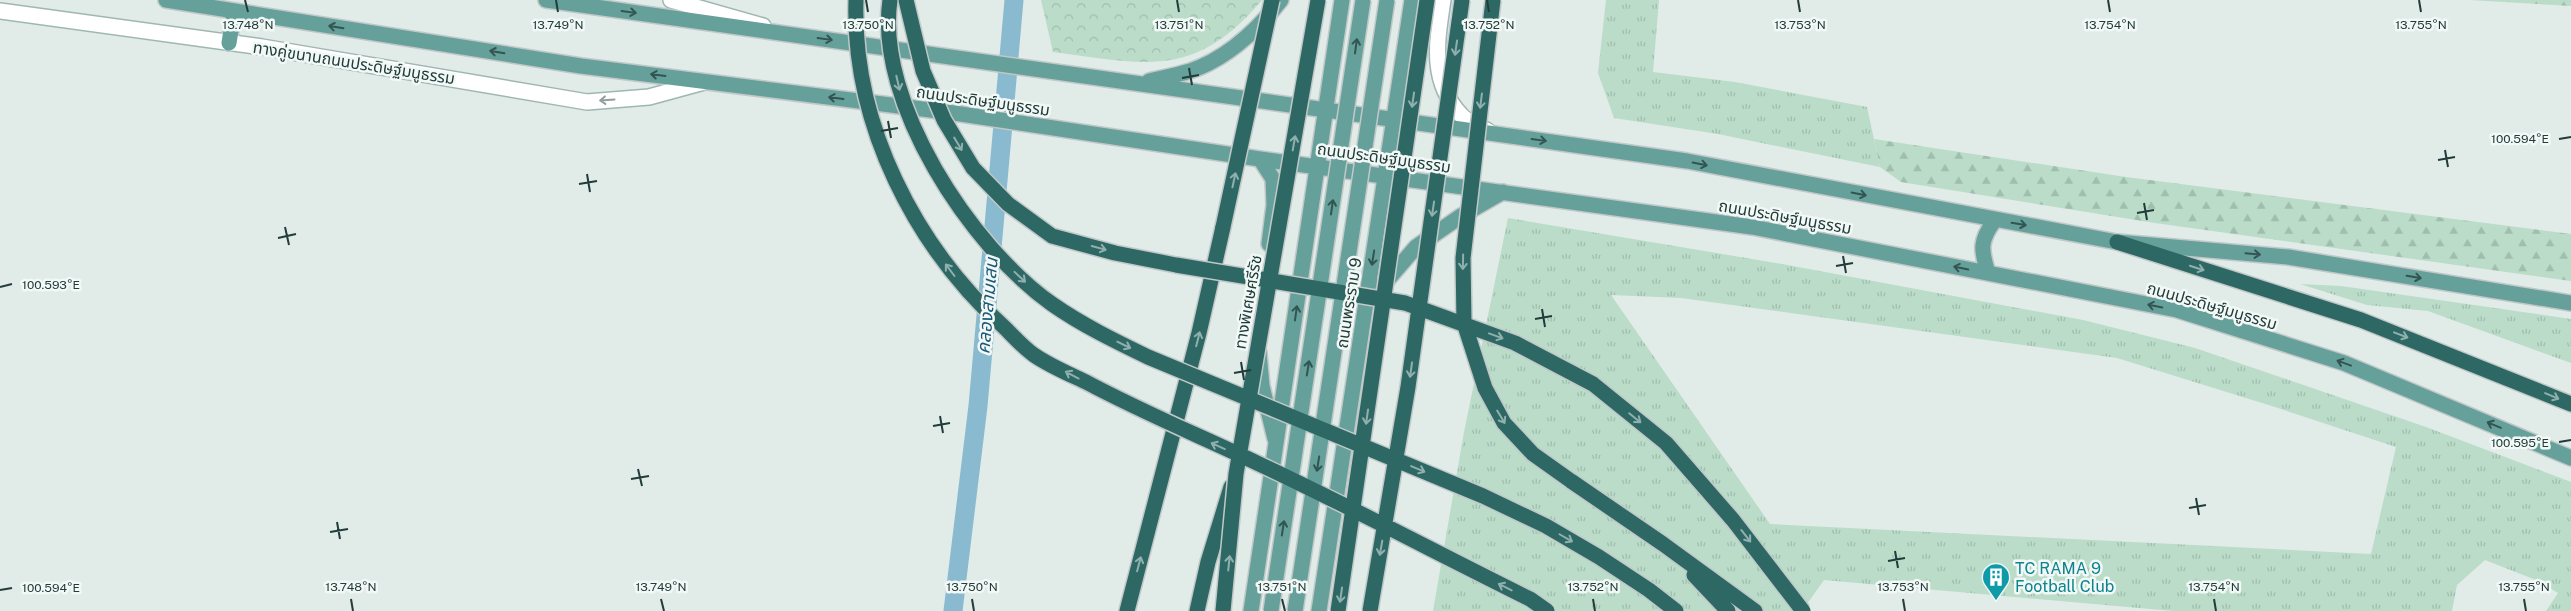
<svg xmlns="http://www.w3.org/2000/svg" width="2571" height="611" font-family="'Public Sans','Noto Sans Thai',sans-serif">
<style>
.grass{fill:url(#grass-tufts);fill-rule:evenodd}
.forest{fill:url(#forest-firs)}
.park{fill:url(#park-crowns)}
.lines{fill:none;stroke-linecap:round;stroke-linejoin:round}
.canal{stroke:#89bad0;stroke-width:19}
.secondary-casing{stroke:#9fb7b2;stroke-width:18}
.primary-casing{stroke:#c1c8c8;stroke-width:18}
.highway-casing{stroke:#c1c8c8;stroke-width:18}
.secondary{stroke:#fff;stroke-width:15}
.primary{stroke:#66a09b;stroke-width:15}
.highway{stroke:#2e6865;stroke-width:15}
.primary-bridge-casing{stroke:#c1c8c8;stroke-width:18;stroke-linecap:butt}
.highway-bridge-casing{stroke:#c1c8c8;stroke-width:18;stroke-linecap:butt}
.primary-bridge{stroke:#66a09b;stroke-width:15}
.highway-bridge{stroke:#2e6865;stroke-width:15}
.oneway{stroke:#325552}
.oneway2{stroke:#90b0ae}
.oneway3{stroke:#909e9c}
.ticks{fill:none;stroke:#213c39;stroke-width:2}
.labels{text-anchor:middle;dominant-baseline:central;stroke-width:5;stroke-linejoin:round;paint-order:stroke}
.street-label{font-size:16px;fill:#213c39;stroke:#f1f8f6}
.culture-label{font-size:16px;fill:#0d838f;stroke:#f1f8f6;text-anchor:start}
.water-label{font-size:18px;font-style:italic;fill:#1c5977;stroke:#f1f8f6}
.ticks-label{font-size:12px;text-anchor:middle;fill:#213c39;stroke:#f1f8f6;stroke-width:5;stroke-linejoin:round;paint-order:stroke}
</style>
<defs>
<pattern id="grass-tufts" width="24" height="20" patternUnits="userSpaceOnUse" patternTransform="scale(1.25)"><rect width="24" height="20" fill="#badcc9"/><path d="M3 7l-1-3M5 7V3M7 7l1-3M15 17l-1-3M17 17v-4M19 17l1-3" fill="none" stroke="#a0bead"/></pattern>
<pattern id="forest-firs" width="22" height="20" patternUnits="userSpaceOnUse" patternTransform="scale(1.25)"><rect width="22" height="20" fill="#badcc9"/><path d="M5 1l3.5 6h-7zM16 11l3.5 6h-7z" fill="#a0bead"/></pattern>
<pattern id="park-crowns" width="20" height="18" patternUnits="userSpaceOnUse" patternTransform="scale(1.25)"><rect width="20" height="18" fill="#badcc9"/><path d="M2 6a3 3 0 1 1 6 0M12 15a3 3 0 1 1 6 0" fill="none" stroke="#a0bead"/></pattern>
</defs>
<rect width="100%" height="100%" fill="#e1ebe8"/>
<path class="grass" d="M 1606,0 L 1659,0 L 1653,72 L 1735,82 L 1867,107 L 1880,167 L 1718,134 L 1614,118 L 1598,73 Z
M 1508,218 L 1782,264 L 2083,320 L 2195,348 L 2426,427 L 2571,482 L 2571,611 L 2546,611 L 2558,593 L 2536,580 L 2485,560 L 2457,585 L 2452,611 L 2173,611 L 1824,580 L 1802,611 L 1433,611 L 1464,432 ZM 1611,295 L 1681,298 L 2117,358 L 2275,407 L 2396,447 L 2371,554 L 1770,524 Z
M 2300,284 L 2341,286 L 2571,319 L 2571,363 L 2428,311 L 2367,305 Z"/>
<path class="forest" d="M 2470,0 L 2571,0 L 2571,6 Z
M 1874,139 L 2126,177 L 2571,234 L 2571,281 L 2155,223 L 1901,182 L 1880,167 Z"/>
<path class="park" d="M 1041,0 L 1262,0 C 1195,80 1145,64 1053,52 Z"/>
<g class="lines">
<path class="canal" d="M 953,611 L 978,406 L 1014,0"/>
<g class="secondary-casing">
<path id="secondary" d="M 671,0 L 763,26
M 1443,0 C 1437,41 1429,81 1461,115 C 1467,122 1479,126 1488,131
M 0,11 L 262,47 L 587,102 L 649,97 L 704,82"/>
</g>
<g class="primary-casing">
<path id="primary" d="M 166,0 L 581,66 L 954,113 L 1260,159 L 1752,227 L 2177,310 L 2344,363 L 2571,458
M 546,0 L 1687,161 L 2117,242 L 2288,257 L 2571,303
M 229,43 L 234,11
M 1149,81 C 1162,78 1177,75 1190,71 C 1226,59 1258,29 1281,0
M 1260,159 L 1273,179 L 1274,205 L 1269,244
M 1988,273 C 1981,250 1979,241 1995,220
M 1383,285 L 1416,247 L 1461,216 L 1503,192
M 1259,353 L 1262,386 L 1275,439
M 1251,611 L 1342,0
M 1319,611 L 1412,0"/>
</g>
<g class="highway-casing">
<path id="highway" d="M 2117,242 L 2361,320 L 2571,404
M 1571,481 L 1663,544 L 1755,611
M 1694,575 L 1728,611
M 1127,611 L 1199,333 L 1223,227
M 1197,611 L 1208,562 L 1231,487"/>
</g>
<use href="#secondary" class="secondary"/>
<use href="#primary" class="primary"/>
<use href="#highway" class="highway"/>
<g class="primary-bridge-casing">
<path id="primary-bridge" d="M 1271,611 L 1363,0
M 1295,611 L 1387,0"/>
</g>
<g class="highway-bridge-casing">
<path id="highway-bridge" d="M 856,0 C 852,124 915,247 1006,329 C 1015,338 1024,348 1034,355 C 1050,366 1069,374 1086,382 C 1142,412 1200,436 1257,463 C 1349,506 1439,554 1530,599 L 1547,611
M 890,0 C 875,102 971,247 1052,304 C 1082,325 1115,341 1148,357 L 1483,496 L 1546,526 L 1599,557 L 1649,590 L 1676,611
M 906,0 L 923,71 L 944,120 L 973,168 L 1008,204 L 1052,236 L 1115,253 L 1176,265 L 1405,303 L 1515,343 L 1593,384 L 1666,443 L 1733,520 L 1803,611
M 1493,0 L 1463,258 L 1464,323 L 1485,388 L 1504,423 L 1533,454 L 1571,481
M 1223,227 L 1272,0
M 1223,611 L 1236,474 L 1318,0
M 1338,611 L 1427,0
M 1370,611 L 1408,387 L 1462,0"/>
</g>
<use href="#primary-bridge" class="primary-bridge"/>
<use href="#highway-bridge" class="highway-bridge"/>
</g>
<defs><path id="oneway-shaft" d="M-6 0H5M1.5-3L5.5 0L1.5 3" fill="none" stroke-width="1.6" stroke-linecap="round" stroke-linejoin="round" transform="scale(1.25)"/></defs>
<g class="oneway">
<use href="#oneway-shaft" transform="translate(629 12) rotate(8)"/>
<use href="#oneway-shaft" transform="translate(336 27) rotate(-171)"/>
<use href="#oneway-shaft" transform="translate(825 39) rotate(8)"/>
<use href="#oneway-shaft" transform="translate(1356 46) rotate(-82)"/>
<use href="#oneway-shaft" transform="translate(497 52) rotate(-171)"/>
<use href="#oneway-shaft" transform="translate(658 75) rotate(-173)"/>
<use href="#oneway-shaft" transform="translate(836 98) rotate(-173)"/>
<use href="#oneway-shaft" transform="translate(1539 140) rotate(8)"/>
<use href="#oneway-shaft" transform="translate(1700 164) rotate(11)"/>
<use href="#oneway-shaft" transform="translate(1859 194) rotate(11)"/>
<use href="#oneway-shaft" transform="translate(1332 207) rotate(-82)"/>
<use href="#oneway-shaft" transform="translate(2019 224) rotate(9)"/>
<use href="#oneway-shaft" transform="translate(2253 254) rotate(5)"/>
<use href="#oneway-shaft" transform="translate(1373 258) rotate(99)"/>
<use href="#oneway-shaft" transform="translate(1961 268) rotate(-169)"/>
<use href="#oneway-shaft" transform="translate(2414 277) rotate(9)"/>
<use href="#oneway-shaft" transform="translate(2155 306) rotate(-169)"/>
<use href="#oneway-shaft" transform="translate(1296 313) rotate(-82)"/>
<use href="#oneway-shaft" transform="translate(2344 363) rotate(-160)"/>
<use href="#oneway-shaft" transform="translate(1308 368) rotate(-81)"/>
<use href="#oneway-shaft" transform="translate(2494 425) rotate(-157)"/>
<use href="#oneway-shaft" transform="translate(1318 464) rotate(99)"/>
<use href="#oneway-shaft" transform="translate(1283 528) rotate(-81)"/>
</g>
<g class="oneway2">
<use href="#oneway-shaft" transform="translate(1456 48) rotate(98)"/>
<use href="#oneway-shaft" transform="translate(898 83) rotate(77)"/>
<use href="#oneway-shaft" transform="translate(1413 100) rotate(98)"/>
<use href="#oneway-shaft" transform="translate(1481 101) rotate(97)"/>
<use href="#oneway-shaft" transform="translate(1294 143) rotate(-80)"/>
<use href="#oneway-shaft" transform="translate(958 144) rotate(59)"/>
<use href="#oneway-shaft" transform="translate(1234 180) rotate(-78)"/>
<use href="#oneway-shaft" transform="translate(1433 209) rotate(98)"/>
<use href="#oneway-shaft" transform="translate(1099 248) rotate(15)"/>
<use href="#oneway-shaft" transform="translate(1463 262) rotate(91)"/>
<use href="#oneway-shaft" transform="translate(2197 268) rotate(18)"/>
<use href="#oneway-shaft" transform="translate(950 270) rotate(-127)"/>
<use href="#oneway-shaft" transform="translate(1020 277) rotate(43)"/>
<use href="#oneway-shaft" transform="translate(2401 335) rotate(21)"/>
<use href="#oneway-shaft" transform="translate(1496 336) rotate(20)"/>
<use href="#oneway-shaft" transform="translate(1198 339) rotate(-76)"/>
<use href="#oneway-shaft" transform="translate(1124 345) rotate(26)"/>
<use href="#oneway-shaft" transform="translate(1411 370) rotate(98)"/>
<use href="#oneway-shaft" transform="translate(1072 375) rotate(-152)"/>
<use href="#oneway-shaft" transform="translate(2552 396) rotate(23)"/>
<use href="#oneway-shaft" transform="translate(1367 417) rotate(98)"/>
<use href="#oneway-shaft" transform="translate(1501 417) rotate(59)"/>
<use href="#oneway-shaft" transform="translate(1635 418) rotate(39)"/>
<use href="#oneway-shaft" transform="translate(1218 446) rotate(-156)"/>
<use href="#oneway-shaft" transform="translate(1418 469) rotate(23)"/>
<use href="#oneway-shaft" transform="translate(1746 536) rotate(52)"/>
<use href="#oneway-shaft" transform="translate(1566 538) rotate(30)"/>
<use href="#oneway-shaft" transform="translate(1381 548) rotate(100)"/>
<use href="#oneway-shaft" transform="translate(1229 563) rotate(-84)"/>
<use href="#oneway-shaft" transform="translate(1139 564) rotate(-75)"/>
<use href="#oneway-shaft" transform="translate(1505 587) rotate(-153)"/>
<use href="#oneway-shaft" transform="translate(1341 595) rotate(98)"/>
</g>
<use class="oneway3" href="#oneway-shaft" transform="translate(607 100) rotate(176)"/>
<path class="ticks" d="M 245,0 L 248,12M 556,0 L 558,12M 866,0 L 868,12M 1177,0 L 1179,12M 1487,0 L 1489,12M 1798,0 L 1800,12M 2108,0 L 2110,12M 2419,0 L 2421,12M 1189,68 L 1192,85M 1182,78 L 1199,75M 888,121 L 891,138M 881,131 L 898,128M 2559,139 L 2571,137M 2445,150 L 2448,167M 2438,160 L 2455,157M 587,174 L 590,192M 579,184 L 597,181M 2144,203 L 2147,220M 2137,213 L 2154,210M 285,227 L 289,245M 278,238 L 296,234M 1843,256 L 1846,273M 1836,266 L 1853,263M 0,287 L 12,284M 1542,309 L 1545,327M 1535,319 L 1552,316M 1241,362 L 1244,380M 1234,373 L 1251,370M 940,416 L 943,433M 933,426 L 950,423M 2559,442 L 2571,440M 638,469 L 642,486M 631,479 L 649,476M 2196,498 L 2199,515M 2189,508 L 2206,505M 337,522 L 340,539M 330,532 L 348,529M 1895,551 L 1898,568M 1888,561 L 1905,558M 0,590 L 12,588M 351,599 L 353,611M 661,599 L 664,611M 972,599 L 974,611M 1282,599 L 1285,611M 1593,599 L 1595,611M 1903,599 L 1905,611M 2214,599 L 2216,611M 2524,599 L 2526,611"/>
<defs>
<g id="building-pin" transform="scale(1.4375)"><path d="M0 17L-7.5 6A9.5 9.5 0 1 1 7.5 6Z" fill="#0f9aa8" stroke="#f1f8f6"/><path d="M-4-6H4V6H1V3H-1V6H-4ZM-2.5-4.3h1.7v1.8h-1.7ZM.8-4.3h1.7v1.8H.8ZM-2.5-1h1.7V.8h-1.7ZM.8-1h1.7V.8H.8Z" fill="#fff"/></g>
</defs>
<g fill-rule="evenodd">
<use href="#building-pin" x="1996" y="577"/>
</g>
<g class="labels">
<g class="street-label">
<text transform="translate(354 63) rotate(9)">ทางคู่ขนานถนนประดิษฐ์มนูธรรม</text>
<text transform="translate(983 101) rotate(8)">ถนนประดิษฐ์มนูธรรม</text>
<text transform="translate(1384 158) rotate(8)">ถนนประดิษฐ์มนูธรรม</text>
<text transform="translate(1785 217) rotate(10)">ถนนประดิษฐ์มนูธรรม</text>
<text transform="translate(1248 302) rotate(-80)">ทางพิเศษศรีรัช</text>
<text transform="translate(1349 303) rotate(-81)">ถนนพระราม 9</text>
<text transform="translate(2212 306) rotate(16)">ถนนประดิษฐ์มนูธรรม</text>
</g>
<g class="culture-label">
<text x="2015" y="568">TC RAMA 9<tspan x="2015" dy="18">Football Club</tspan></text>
</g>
<g class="water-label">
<text transform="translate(987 306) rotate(-85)">คลองสามเสน</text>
</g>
</g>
<g class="ticks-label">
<text x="1179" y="29">13.751°N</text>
<text x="248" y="29">13.748°N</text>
<text x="558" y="29">13.749°N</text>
<text x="868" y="29">13.750°N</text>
<text x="1489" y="29">13.752°N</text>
<text x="1800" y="29">13.753°N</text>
<text x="2110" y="29">13.754°N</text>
<text x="2421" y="29">13.755°N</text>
<text x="2520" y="143">100.594°E</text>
<text x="51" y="289">100.593°E</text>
<text x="2520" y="447">100.595°E</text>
<text x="351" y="591">13.748°N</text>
<text x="661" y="591">13.749°N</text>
<text x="972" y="591">13.750°N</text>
<text x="1282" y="591">13.751°N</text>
<text x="1593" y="591">13.752°N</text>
<text x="1903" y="591">13.753°N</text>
<text x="2214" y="591">13.754°N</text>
<text x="2524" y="591">13.755°N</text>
<text x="51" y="592">100.594°E</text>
</g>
</svg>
